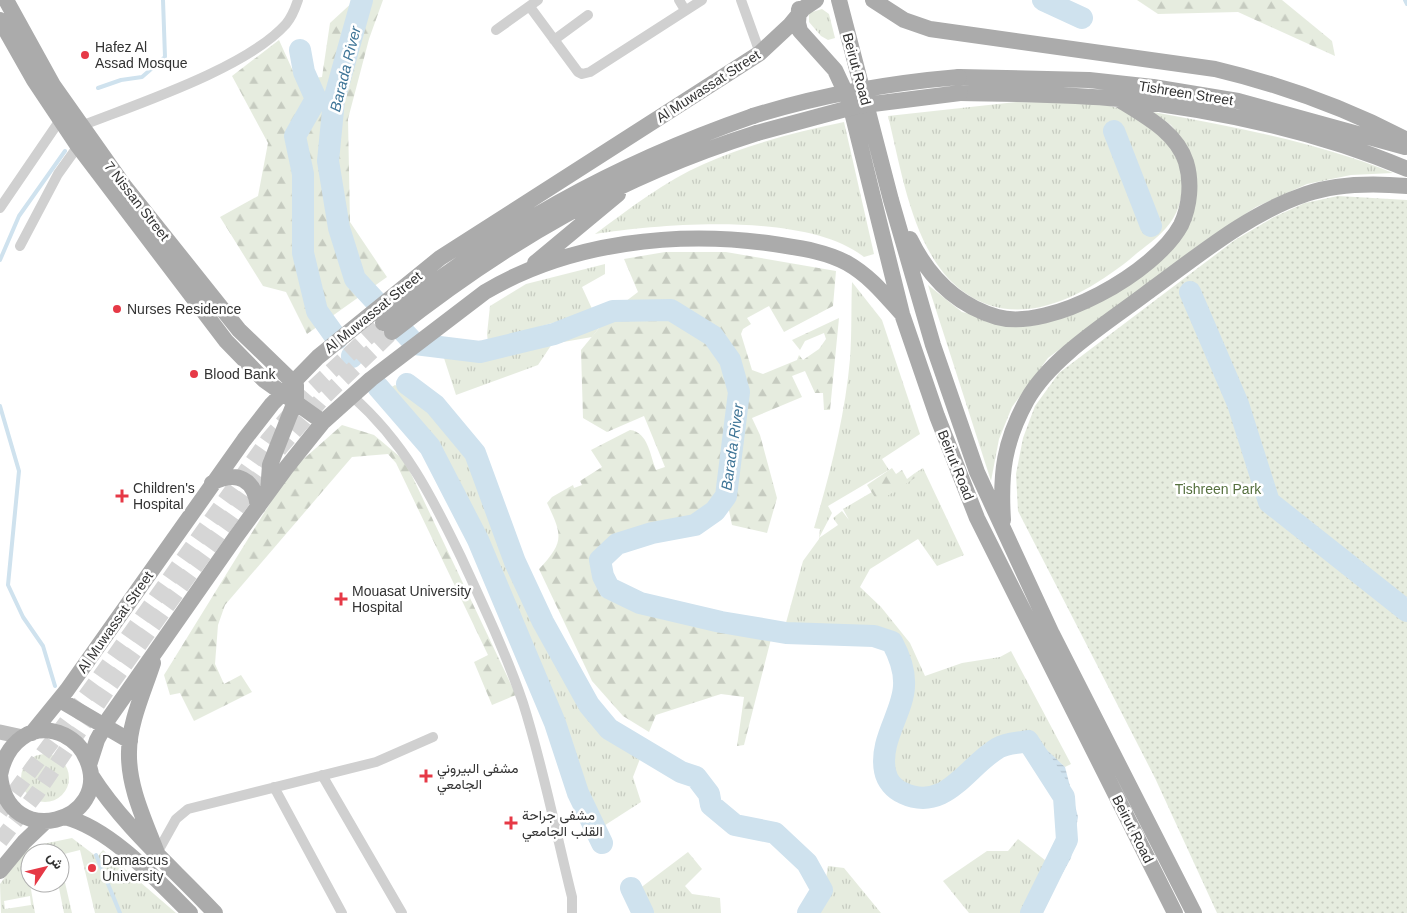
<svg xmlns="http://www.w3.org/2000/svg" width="1407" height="913" font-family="Arial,Vazirmatn,sans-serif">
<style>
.grass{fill:url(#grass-tufts);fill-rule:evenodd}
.forest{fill:url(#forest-firs)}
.park{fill:url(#park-dots)}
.water{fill:url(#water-rules)}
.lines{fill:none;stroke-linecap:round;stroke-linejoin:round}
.stream{stroke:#cfe2ee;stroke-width:4}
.river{stroke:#cfe2ee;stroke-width:22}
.primary-tunnel{stroke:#d6d6d6;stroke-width:16;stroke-dasharray:16 8;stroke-linecap:butt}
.minor{stroke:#d0d0d0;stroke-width:10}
.secondary{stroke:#bdbdbd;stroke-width:15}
.primary{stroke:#ababab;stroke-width:16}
.primary-bridge{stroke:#ababab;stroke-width:16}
.poi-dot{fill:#e63946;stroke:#fff;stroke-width:2}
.labels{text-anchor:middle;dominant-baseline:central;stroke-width:5;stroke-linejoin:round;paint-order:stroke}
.poi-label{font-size:14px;fill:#333;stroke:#fff;text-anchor:start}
.street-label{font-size:14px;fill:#333;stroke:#fff}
.park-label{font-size:14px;fill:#56703f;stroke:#fff}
.water-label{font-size:15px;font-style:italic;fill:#3f7597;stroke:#fff}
</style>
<defs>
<pattern id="grass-tufts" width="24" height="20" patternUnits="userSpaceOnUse" patternTransform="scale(1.25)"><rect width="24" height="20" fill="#e6ecdf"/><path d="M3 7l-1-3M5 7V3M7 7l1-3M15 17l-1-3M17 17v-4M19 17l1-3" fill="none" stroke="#c6cbc0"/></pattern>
<pattern id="forest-firs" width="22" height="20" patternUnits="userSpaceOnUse" patternTransform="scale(1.25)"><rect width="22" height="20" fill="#e6ecdf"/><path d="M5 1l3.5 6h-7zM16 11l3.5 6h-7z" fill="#c6cbc0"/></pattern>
<pattern id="park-dots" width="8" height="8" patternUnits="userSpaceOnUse" patternTransform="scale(1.25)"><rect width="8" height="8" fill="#e6ecdf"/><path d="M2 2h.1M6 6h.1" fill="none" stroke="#c6cbc0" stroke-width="1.8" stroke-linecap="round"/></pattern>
<pattern id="water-rules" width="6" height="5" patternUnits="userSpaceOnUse" patternTransform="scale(1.25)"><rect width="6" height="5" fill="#cfe2ee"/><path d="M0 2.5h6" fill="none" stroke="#b2c2cd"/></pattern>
</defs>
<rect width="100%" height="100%" fill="#fff"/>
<path class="grass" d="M 822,9 L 829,14 L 835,38 L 828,40 L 821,36 L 809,22 L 809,13 Z
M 1016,102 C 1045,103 1081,100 1110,106 C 1127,109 1139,120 1152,130 C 1158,134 1166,138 1170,144 C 1187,168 1187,205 1166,228 C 1156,240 1141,249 1129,260 C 1082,297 1017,333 961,290 C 913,253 902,172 888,116 Z
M 1153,112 C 1235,127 1316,142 1393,173 L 1351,175 L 1307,184 L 1256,207 L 1199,245 L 1048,358 L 1012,407 L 999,439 L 991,481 L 928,285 L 962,312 L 1003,322 L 1086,305 L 1182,232 L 1185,144 L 1171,125 Z
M 844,122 L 874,254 L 864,257 C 807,212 665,223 595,234 C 629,209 665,181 704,164 C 749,144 796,132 844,122 Z
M 605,264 L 605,274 L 582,287 L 593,311 L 488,342 L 487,334 L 490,306 L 526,284 Z
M 852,282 L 882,320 L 920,434 L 882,459 L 889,470 L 828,506 L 832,513 L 819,538 L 838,525 L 833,518 L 842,511 L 849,520 L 843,509 L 872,492 L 878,501 L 917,476 L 915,473 L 923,468 L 964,555 L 937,566 L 918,539 L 870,569 L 860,587 L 881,607 L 910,643 L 925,676 L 962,663 L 1000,657 L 1011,651 L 1071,764 L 1065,767 L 1034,739 L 1000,747 L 969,770 L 956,786 L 930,799 L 914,799 L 894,789 L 885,771 L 885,746 L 904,687 L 908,684 L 895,640 L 888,630 L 873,632 L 784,630 L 803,561 L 819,539 L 820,529 L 814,528 C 830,474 845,416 850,359 C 852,333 851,307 852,282 Z
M 602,324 L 592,337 L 552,344 L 538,365 L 456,395 L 443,355 L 479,357 Z
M 395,385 L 435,406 L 474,456 L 511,557 L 586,704 L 611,733 L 643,751 L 633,777 L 641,802 L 599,829 L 560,720 L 484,539 L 433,444 L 390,388 Z
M21 778a24 24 0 1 1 48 0a24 24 0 1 1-48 0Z
M 72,838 L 97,857 L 103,850 L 176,913 L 95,913 L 80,850 L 60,855 L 52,853 L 51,850 L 25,854 L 35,913 L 1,913 L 0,884 L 25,850 L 38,845 ZM 30,896 L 31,905 L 5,909 L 4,901 Z
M 1018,839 L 1050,864 L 1025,913 L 969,913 L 943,881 L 987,851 L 1008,851 Z
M 688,852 L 702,869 L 685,886 L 692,894 L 720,898 L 721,913 L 645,913 L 635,892 Z
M 60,861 L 72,913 L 64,913 L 58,883 L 60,883 Z
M 828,866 L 844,868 L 881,913 L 814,913 L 824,891 Z"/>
<path class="forest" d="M 355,0 L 383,0 L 369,39 L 348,119 L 350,222 L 387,277 L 307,334 L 286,292 L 263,286 L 220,217 L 258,196 L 268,143 L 232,76 L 279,40 L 297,80 L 322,77 L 330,23 Z
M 1137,0 L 1282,0 L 1332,41 L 1335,56 L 1238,12 L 1158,14 Z
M 665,252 L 726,252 L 836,271 L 833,306 L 784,332 L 769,306 L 747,318 L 751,324 L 743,329 L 741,334 L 752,370 L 763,374 L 797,360 L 799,355 L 803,360 L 819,349 L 826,339 L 824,333 L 805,341 L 800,350 L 792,340 L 839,318 L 830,410 L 824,410 L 823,393 L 815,393 L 805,371 L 792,376 L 802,397 L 752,418 L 760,435 L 777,498 L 767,533 L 732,525 L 726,496 L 724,495 C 715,506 707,516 692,521 C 667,530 593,531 594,570 C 594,578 599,588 601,596 L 631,608 L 771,639 L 744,745 L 737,746 L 744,697 L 721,694 L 656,715 L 649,732 L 623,716 L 592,681 L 539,569 C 564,542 563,536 547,503 L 552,497 L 573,485 L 574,488 L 582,485 L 580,481 L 602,467 L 591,450 L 630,430 C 648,432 650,455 656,470 L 665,467 L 644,416 L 607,432 L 583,418 L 581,350 L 613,311 L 638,292 L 624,259 Z
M 342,425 L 374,435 L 405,461 L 516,695 L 492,705 L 474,662 L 488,655 L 396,463 L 388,454 L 352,457 L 225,605 L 218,625 L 215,664 L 224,684 L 241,675 L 252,692 L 194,721 L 180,693 L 170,695 L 164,675 L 290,471 Z
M 892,468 L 896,474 L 902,470 L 907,479 L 915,473 L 918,476 L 878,502 L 867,485 Z"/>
<path class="park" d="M 1338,196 L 1407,200 L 1407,913 L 1217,913 L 1155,778 L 1018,511 L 1016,474 L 1023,438 L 1035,406 L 1059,373 L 1235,240 L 1274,217 L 1305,203 Z"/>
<path class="water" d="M 1034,738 L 1065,767 L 1078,817 L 1071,858 L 1040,913 L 1031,913 L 1067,840 L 1064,797 L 1028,741 L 1000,747 Z"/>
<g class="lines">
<path class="stream" d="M 1405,0 L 1407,4
M 98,88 L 121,80 L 142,77 L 165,57 L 163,0
M 0,260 L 19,216 L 65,151
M 0,406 L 19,471 L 8,585 L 23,617 L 43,646 L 55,686
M 96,855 L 120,913"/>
<path class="river" d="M 362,0 L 334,100 L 328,161 L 339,228 L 355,279 L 415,344 L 480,352 L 554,334 L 613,311 L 671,310 L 713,336 L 730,360 L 739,392 L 726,496 L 715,511 L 695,525 L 652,533 L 617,544 L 600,560 L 603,576 L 609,588 L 640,603 L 721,622 L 786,633 L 874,636 L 892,642 C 899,655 905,671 904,686 C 903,713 879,740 885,771 C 887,781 894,789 903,793 C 945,813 966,767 998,748 C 1006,743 1019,743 1028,741 L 1064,797 L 1067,840 L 1031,913
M 1043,0 L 1082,18
M 300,50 L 304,72 L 316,99 L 295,136 L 303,174 L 303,253 L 317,311 L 337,339
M 1114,131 L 1151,226
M 1190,292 L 1238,404 L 1269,502 L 1407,611
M 352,356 L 352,357
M 407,384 L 435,405 L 475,453 L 515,562 L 543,622 L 589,705 L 609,729 L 681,772 L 696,777 L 709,794 L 711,805 L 735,825 L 775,833 L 807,863 L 822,890 L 808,913
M 378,387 L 430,447 L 478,540 L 555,723 L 578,793 L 602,843
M 631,888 L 643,913"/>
<path class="primary-tunnel" d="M 0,812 L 99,678 L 268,440 L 312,389 L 383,323
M 0,841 L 37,793 L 109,687 L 280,448 L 322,399 L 392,332"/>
<path class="minor" d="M 679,0 L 685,10
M 741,0 L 760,53
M 530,7 L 578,72 L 582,74 L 590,72 L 702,0
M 496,30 L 538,0
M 554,40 L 588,15
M 81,126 C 137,104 247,68 286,24 C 292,17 295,9 298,0
M 0,208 L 60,120
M 20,246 L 58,174 L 78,146
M 352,396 C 405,443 431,495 461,557 C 483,605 506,653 523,703 C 543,766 556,833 572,897 L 572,913
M 322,775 L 402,913
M 274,787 L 342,913
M 157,853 L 176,819 L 188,809 L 376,762 L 433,737"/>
<path class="secondary" d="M 0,732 L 23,737"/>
<path class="primary" d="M 6,0 L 53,85 L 125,187 L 239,330 L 296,385 L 296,399 L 270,465 L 268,492
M 839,0 L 891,200 L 933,345 L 977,472 L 1052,634 L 1194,913
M 873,0 L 904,20 L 930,29 L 1215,69 C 1282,85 1346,108 1407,140
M 799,9 L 798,23 L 800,31 L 835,70 L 849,100 L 902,314 L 937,416 L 977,518 L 1175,913
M 0,20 L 34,80 L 78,146 L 226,341 L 264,380 L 323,422
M 959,77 L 1089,80 L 1153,87 L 1238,101 L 1405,147
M 960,93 C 1013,94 1067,94 1120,99 C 1217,110 1317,131 1407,169
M 910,239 C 928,276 956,305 997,317 C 1050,332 1156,272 1181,225 C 1190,206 1192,182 1186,162 C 1176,131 1143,115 1118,99
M 535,263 L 618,194
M 383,323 C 495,230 615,164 753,116
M 392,332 C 506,242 617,177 757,133
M 212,483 C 237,470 255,479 258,507
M 1003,520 C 1000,473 1004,442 1027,400 C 1051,357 1110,321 1148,292 C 1198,256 1247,214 1306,194 C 1338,183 1373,183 1407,186
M 153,663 C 144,691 129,723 129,752 C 128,787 145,821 157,853
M 60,700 L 130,741
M 32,733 L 67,690 L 244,440 L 272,404 L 318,357 L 440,258 L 760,53 L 790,25 L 804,8 L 816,0
M 89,765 L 97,740 L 109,718 L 235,538 L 286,468 L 323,422 L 371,379 L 485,292 C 569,242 678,230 774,244 C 799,248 825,251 847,263 C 870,276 885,295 902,314
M 0,775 C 6,744 31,720 64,735 C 74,740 83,749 87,760 C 113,822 7,852 0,775
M 91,775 C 124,827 173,868 215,913
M 65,817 C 111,829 157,880 190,913
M 0,871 L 24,842 L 45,822"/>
<path class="primary-bridge" d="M 753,116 C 820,95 888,83 959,77
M 757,133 L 857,106 L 960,93"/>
</g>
<g class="poi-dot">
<circle cx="85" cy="55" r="5"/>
<circle cx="117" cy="309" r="5"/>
<circle cx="194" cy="374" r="5"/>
<path d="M119.5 488.5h5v5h5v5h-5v5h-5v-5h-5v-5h5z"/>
<path d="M338.5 591.5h5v5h5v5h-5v5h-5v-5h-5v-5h5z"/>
<path d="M423.5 768.5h5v5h5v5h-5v5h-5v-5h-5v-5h5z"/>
<path d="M508.5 815.5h5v5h5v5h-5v5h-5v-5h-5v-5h5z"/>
<circle cx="92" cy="868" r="5"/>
</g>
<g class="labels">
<g class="poi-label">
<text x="95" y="47">Hafez Al<tspan x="95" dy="16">Assad Mosque</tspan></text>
<text x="127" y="309">Nurses Residence</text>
<text x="204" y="374">Blood Bank</text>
<text x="133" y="488">Children's<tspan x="133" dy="16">Hospital</tspan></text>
<text x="352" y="591">Mouasat University<tspan x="352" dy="16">Hospital</tspan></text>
<text x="437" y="768">مشفى البيروني<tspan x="437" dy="16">الجامعي</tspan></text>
<text x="522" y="815">مشفى جراحة<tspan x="522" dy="16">القلب الجامعي</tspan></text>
<text x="102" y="860">Damascus<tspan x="102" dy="16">University</tspan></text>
</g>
<g class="street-label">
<text transform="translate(857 69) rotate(75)">Beirut Road</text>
<text transform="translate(708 86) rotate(-33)">Al Muwassat Street</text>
<text transform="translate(1186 93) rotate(9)">Tishreen Street</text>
<text transform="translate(137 201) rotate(52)">7 Nissan Street</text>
<text transform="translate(373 312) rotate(-39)">Al Muwassat Street</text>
<text transform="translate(956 465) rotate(68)">Beirut Road</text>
<text transform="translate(115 622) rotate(-55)">Al Muwassat Street</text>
<text transform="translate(1133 829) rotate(63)">Beirut Road</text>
</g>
<g class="park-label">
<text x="1218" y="489">Tishreen Park</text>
</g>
<g class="water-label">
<text transform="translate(345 69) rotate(-76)">Barada River</text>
<text transform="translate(732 447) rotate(-82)">Barada River</text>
</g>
</g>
<g transform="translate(45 868) rotate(55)"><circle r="24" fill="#ffffff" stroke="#adadad"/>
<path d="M0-4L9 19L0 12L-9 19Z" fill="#e63946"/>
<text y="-8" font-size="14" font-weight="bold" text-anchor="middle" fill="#333333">ش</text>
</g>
</svg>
